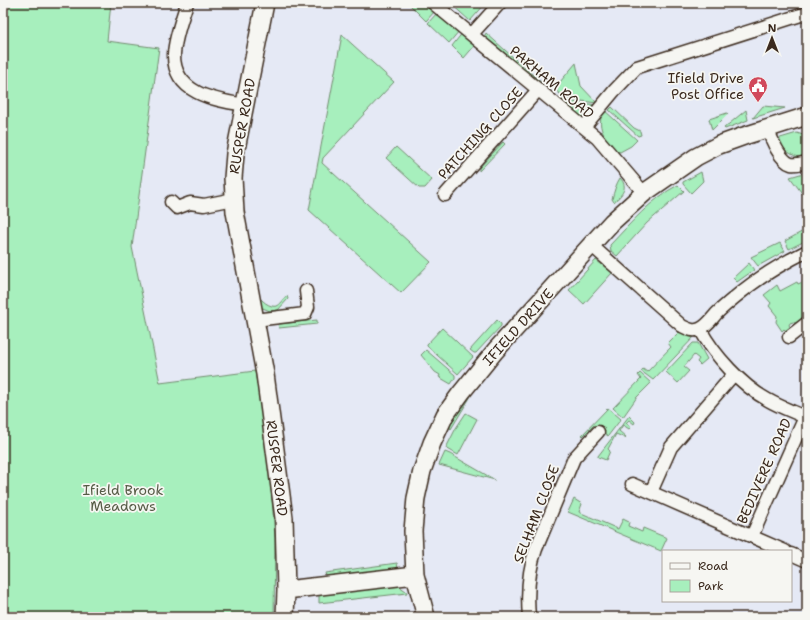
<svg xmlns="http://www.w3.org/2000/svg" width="810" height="620" font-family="'Shantell Sans',sans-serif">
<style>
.green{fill:#a7efbd;stroke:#718c6e}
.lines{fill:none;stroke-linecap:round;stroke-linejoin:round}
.street-casing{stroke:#3b2a1e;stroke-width:15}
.secondary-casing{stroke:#3b2a1e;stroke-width:20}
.street{stroke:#f6f6f2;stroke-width:12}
.secondary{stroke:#f6f6f2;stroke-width:17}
.labels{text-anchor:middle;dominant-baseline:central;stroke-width:3.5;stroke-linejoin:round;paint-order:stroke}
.poi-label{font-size:14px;fill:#3b2a1e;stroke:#f6f6f2;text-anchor:end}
.street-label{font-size:14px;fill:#3b2a1e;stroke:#f6f6f2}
.park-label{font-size:14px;fill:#565b46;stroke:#f6f6f2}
</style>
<rect width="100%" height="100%" fill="#e5e9f5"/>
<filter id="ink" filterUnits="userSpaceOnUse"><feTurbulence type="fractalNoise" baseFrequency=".025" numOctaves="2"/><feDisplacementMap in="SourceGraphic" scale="8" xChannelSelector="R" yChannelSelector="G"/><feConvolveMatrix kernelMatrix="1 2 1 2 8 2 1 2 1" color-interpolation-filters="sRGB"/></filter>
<g filter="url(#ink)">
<path class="green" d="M 3,3 L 111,3 L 107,41 L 159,48 L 132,247 L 160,383 L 255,371 L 269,461 L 275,538 L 274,617 L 3,617 Z
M 408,3 L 425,3 L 435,11 L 426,21 Z
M 450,3 L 486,3 L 470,21 Z
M 437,13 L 459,31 L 449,43 L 428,23 Z
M 463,32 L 476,44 L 464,58 L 452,46 Z
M 486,33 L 543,84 L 541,87 L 484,37 Z
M 342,35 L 394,82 L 323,158 L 322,163 L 431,262 L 401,293 L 309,210 Z
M 576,63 L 581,86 L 597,103 L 566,99 L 554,89 Z
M 551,92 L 559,98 L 565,101 L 597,105 L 587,116 L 577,116 L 549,94 Z
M 763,106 L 785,108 L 753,118 Z
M 612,107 L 634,128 L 640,131 L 641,135 L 638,136 L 609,110 Z
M 604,110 L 637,140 L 631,146 L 620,152 L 615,151 C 605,139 595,125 604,110 Z
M 746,110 L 748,120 L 725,129 L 724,128 Z
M 727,113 L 728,114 L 712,130 L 709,119 Z
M 797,133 L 803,135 L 807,134 L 807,148 L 804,149 L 803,158 C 791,156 782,149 777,139 Z
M 503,142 L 505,144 L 479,171 L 479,168 Z
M 396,147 L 432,180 L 425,188 L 419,188 L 386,158 Z
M 701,172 L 703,181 L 691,193 L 683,184 L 683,182 Z
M 807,172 L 807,200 L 790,177 Z
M 620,178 C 629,187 622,195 614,202 L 612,199 C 614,192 616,184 620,178 Z
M 678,185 L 684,191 L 647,223 L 617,256 L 611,251 L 610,245 C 631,223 651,199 678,185 Z
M 807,229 L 807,240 L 789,249 L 785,241 Z
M 780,243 L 785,251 L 758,266 L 751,257 Z
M 596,260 L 612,273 L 584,304 L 569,290 Z
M 749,263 L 754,270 L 737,282 L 733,278 Z
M 807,280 L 807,283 L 804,284 L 807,290 L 807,317 L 797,324 L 793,322 L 790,323 L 789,325 L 791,328 L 787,332 L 784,329 L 782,331 L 776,322 L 777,316 L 769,306 L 771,303 L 764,295 L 777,285 L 780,291 L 797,282 L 798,284 Z
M 257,294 C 261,300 269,308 277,306 C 280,305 284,299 287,296 L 288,299 L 278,310 L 270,311 L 260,307 Z
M 317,320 L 317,324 L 279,328 L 278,324 Z
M 497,320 L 501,324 L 501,326 L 476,353 L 474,353 L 470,350 Z
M 442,328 L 473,357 L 458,374 L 427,346 L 427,344 Z
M 680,331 L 696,335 L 653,380 L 641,371 L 643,369 L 647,372 L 671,347 L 668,343 Z
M 693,343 L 698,343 L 707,359 L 700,365 L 697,362 L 699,359 L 694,355 L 684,367 L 689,371 L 678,383 L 666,372 Z
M 426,350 L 455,375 L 455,378 L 451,384 L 439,377 L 440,375 L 435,372 L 421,355 Z
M 640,373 L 651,383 L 637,397 L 623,417 L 613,408 L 641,379 L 638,375 Z
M 471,396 L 451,429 L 450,428 L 449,422 L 466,397 Z
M 608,408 L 621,419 L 608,436 L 594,425 L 583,436 L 582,435 Z
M 466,413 L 477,419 L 458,455 L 446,448 L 456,428 Z
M 629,416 L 635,422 L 634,424 L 629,420 L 626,423 L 631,427 L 629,429 L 623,425 L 619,431 L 626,437 L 625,438 L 616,434 L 608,449 L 610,451 L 606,460 L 598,457 L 598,456 Z
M 445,452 L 450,454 L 495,480 L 439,465 Z
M 574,499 L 582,504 L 579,512 L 618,529 L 623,519 L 629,522 L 628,526 L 642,532 L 643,528 L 667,538 L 661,551 L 568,512 Z
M 397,563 L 398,569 L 327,579 L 325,573 Z
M 396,584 L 406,591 L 407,593 L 319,603 L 319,594 Z"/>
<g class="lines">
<g class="street-casing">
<path id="street" d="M 187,3 C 182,19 175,37 174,54 C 173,94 215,100 245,105
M 433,3 L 597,138 L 644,193
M 472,34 L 500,3
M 584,127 L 614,91 L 637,67 L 807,13
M 767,128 C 771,138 780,161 791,164 C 797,165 802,163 807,162
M 445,195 L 538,90
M 171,202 L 177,208 L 190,203 L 204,205 L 234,199
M 591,245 L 682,326 C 688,329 693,332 700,329 C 707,326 711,320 716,314 C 721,309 728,303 734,298 C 756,279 781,264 807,251
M 255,320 L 305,314 L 308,307 L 306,291
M 700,329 C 714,355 742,386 768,400 C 780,407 794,412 807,418
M 789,337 L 807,323
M 632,484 L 785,551
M 651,492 L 671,447 L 734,374
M 752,536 L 805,417
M 791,554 L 807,561
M 529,617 C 527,594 528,571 536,549 L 574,458 L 598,432"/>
</g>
<g class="secondary-casing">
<path id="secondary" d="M 265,3 L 235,154 L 233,178 L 235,212 L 265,374 L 284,518 L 286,590 L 285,617
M 286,590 L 415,575
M 426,617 L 415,575 L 413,531 L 416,498 L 422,471 L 432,443 L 445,415 L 461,393 L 495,351 L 591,245 L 612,222 L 644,193 L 696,157 L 719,145 L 744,136 L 807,116"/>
</g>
<use href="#street" class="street"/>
<use href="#secondary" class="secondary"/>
</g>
</g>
<defs>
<g id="civic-pin" transform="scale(1)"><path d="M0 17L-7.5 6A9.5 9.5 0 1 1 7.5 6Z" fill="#d1495b" stroke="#f6f6f2"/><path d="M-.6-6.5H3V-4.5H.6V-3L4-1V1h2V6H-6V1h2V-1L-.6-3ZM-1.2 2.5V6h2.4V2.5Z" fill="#fff"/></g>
</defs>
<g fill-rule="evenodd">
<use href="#civic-pin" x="758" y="86"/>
</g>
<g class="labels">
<g class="poi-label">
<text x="744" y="78">Ifield Drive<tspan x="744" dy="16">Post Office</tspan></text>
</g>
<g class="street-label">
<text transform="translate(552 82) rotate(40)">PARHAM ROAD</text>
<text transform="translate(242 126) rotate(-80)">RUSPER ROAD</text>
<text transform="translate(480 133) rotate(-48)">PATCHING CLOSE</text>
<text transform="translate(518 327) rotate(-48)">IFIELD DRIVE</text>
<text transform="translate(277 468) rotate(83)">RUSPER ROAD</text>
<text transform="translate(764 471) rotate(-66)">BEDIVERE ROAD</text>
<text transform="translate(536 514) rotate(-69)">SELHAM CLOSE</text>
</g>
<g class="park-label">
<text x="123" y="490">Ifield Brook<tspan x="123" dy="16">Meadows</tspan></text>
</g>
</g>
<rect width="810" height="620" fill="none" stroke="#f6f6f2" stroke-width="16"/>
<rect x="8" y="8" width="794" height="604" fill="none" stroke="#3b2a1e" stroke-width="1.5" filter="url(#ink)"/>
<rect x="662" y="550" width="130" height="52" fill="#f6f6f2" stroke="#aba49d"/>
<rect x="670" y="563" width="20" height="6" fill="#f6f6f2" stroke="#aba49d"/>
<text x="698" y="570" font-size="12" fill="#3b2a1e">Road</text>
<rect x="670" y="580" width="20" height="12" fill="#a7efbd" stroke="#aba49d"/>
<text x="698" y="590" font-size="12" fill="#3b2a1e">Park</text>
<g transform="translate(772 38)" stroke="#f6f6f2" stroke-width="3" paint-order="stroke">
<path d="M0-3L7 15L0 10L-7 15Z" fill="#3b2a1e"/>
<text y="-6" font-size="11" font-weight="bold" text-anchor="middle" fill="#3b2a1e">N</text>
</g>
</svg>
